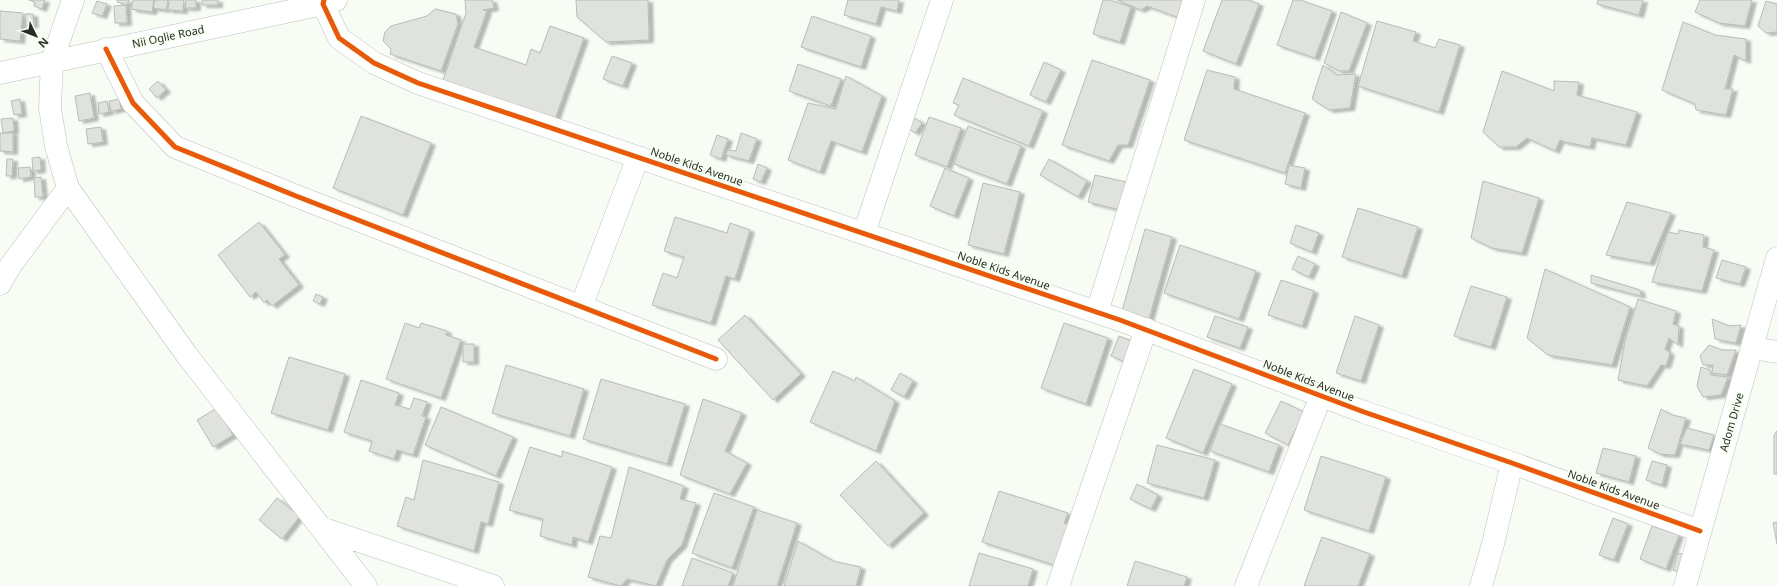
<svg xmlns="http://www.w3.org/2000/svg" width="1777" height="586" font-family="'Noto Sans',sans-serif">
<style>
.building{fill:#e0e3dd;stroke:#babcb6;filter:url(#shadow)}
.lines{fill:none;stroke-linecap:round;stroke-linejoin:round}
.street-casing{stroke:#bdc1bc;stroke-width:23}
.secondary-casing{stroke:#bdc1bc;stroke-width:23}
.street{stroke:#fefffe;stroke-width:22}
.secondary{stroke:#fefffe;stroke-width:22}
.cycleway-casing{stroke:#f6fff2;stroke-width:8}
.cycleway{stroke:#e8590c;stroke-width:5}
.labels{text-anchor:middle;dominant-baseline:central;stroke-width:4;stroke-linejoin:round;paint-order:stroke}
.street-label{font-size:11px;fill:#282c26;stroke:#f6fff2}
</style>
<defs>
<filter id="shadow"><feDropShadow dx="4.5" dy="2.5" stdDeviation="1" flood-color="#0004"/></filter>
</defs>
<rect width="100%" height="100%" fill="#f7fcf5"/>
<path class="building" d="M 29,0 L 45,0 L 42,9 L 34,6 L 35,2 Z
M 117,0 L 129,0 L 127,5 L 117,2 Z
M 133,0 L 154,0 L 152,12 L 131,9 Z
M 155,0 L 168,0 L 166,10 L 153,8 Z
M 169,0 L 184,0 L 183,11 L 168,10 Z
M 186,0 L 196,0 L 196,8 L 185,8 Z
M 202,0 L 218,0 L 218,5 L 202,5 Z
M 465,0 L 492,0 L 494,8 L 483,10 L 487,11 L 474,47 L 526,65 L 531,49 L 540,53 L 550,26 L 584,38 L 555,119 L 443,80 L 466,13 Z
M 576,0 L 648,0 L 649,40 L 606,42 L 577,17 Z
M 848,0 L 899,0 L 897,11 L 881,7 L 876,24 L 844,15 Z
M 1103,0 L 1110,0 L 1131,7 L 1120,42 L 1093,34 Z
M 1117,0 L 1183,0 L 1177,17 L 1147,6 L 1141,10 Z
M 1222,0 L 1249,0 L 1259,4 L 1236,64 L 1203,51 Z
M 1293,0 L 1300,0 L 1332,11 L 1315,58 L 1277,45 Z
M 1598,0 L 1643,0 L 1639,15 L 1597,4 Z
M 1700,0 L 1752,0 L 1745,26 L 1719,23 L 1695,12 Z
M 97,1 L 107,4 L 102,16 L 92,13 Z
M 1766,1 L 1777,4 L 1777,32 L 1766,33 L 1758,26 Z
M 126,5 L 127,23 L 115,23 L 114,6 Z
M 435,9 L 456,14 L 458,24 L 441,71 L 390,54 L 391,49 L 383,41 L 385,32 L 391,26 L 427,16 Z
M 0,11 L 23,13 L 20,41 L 0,39 Z
M 1341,12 L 1367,23 L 1349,71 L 1339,71 L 1324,63 Z
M 25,14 L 33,14 L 34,25 L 26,26 Z
M 812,16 L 871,36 L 861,67 L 801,47 Z
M 1377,21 L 1416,32 L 1413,41 L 1435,48 L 1439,39 L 1460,45 L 1439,112 L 1358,86 Z
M 1683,22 L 1715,35 L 1746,39 L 1746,61 L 1734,55 L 1725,89 L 1733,89 L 1726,115 L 1696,110 L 1695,104 L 1662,90 Z
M 612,56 L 632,63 L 623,86 L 603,79 Z
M 1092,60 L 1150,80 L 1128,145 L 1118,145 L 1109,161 L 1062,145 Z
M 1044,62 L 1061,70 L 1046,102 L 1030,95 Z
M 798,64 L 841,79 L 831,106 L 789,91 Z
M 1323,65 L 1337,75 L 1356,74 L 1350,108 L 1329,110 L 1312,99 Z
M 1207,70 L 1235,77 L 1234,89 L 1305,113 L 1285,173 L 1184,140 Z
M 1502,71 L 1554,91 L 1554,81 L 1579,82 L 1577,95 L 1637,112 L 1626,145 L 1592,138 L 1590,147 L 1565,142 L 1560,140 L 1555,151 L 1527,138 L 1516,147 L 1499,147 L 1483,132 Z
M 846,76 L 882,96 L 862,152 L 831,141 L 820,172 L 788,160 L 808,103 L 836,109 Z
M 963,78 L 1043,111 L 1029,146 L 954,115 L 959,105 L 953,103 Z
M 158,81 L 166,90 L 157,98 L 149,89 Z
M 90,93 L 94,118 L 79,121 L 75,96 Z
M 20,99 L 22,114 L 14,115 L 11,101 Z
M 119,99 L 121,109 L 111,111 L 109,101 Z
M 107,101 L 109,112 L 99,114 L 98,103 Z
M 361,116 L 431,143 L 403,215 L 333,188 Z
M 929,117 L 961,128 L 947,167 L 915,155 Z
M 13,118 L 14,131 L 3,133 L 1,119 Z
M 915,118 L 922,123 L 915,133 L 908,128 Z
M 968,126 L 1021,146 L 1007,184 L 954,164 Z
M 101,127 L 103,142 L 88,144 L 86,129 Z
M 0,133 L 13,133 L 13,152 L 0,151 Z
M 741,133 L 757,139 L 749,161 L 726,155 L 727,150 L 736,151 Z
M 717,135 L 728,139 L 721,159 L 710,155 Z
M 40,157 L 41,170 L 33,171 L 32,158 Z
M 7,159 L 13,159 L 12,176 L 6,176 Z
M 1049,159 L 1087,181 L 1078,197 L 1040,175 Z
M 758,164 L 767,168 L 761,182 L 753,179 Z
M 1289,165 L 1305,168 L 1301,188 L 1285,184 Z
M 30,167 L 31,177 L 19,179 L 18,168 Z
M 945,168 L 969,178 L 954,216 L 930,206 Z
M 1095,175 L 1126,182 L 1120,210 L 1088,202 Z
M 41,177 L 43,197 L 35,197 L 34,178 Z
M 1483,181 L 1539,198 L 1522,253 L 1492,248 L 1471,238 Z
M 983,183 L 1020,192 L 1004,254 L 968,245 Z
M 1627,202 L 1671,213 L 1650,263 L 1606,255 Z
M 1358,208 L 1418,227 L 1402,276 L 1342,257 Z
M 675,217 L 727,233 L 730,223 L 750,230 L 735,279 L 726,276 L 711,323 L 652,305 L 663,273 L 677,278 L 684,257 L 664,251 Z
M 259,222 L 285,255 L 279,259 L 299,285 L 272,306 L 267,300 L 264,303 L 256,292 L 250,297 L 218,255 Z
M 1296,225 L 1319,233 L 1312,252 L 1290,243 Z
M 1145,229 L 1172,237 L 1149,319 L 1122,311 Z
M 1679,230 L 1704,235 L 1703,247 L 1714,250 L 1702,291 L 1652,282 L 1668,232 L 1678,234 Z
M 1180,245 L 1256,271 L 1239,319 L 1164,293 Z
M 1298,256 L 1315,264 L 1309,277 L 1292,269 Z
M 1722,260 L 1746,267 L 1740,284 L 1716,278 Z
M 1545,269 L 1630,307 L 1612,365 L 1548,355 L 1527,338 Z
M 1591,275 L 1640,290 L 1641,296 L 1591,283 Z
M 1281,280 L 1314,291 L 1302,326 L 1268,315 Z
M 1471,286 L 1507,297 L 1491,347 L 1454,336 Z
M 316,294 L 323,297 L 320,304 L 313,301 Z
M 1638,299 L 1676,311 L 1673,324 L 1679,326 L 1678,345 L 1669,338 L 1665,349 L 1670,353 L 1666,366 L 1661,365 L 1647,386 L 1618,380 L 1625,341 Z
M 745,315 L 801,374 L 773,400 L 718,340 Z
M 1215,316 L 1248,327 L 1240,348 L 1207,337 Z
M 1355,316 L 1379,325 L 1361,381 L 1336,373 Z
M 1712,319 L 1729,326 L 1741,325 L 1736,343 L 1715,339 Z
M 405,323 L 419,328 L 421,323 L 447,331 L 446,335 L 461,340 L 441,398 L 386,379 Z
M 1064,323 L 1108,338 L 1086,404 L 1041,388 Z
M 1119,336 L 1132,341 L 1123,361 L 1111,356 Z
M 463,344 L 474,344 L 474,362 L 463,362 Z
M 1709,345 L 1722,350 L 1736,350 L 1727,375 L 1712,373 L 1713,365 L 1703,365 L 1700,356 Z
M 289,357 L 345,374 L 328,430 L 271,413 Z
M 506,365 L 584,389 L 570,436 L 492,413 Z
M 1701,367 L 1710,370 L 1711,375 L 1728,377 L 1721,395 L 1703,397 L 1697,386 Z
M 1194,369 L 1232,384 L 1203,453 L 1166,438 Z
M 833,371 L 855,381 L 856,377 L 895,401 L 876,451 L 810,422 Z
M 900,373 L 913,381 L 904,397 L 891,390 Z
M 601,379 L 685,404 L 667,464 L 583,439 Z
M 361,380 L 399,393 L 395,405 L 410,409 L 414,398 L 427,402 L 422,416 L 426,417 L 413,455 L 397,450 L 394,459 L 369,451 L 372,441 L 344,432 Z
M 703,399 L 742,413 L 725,451 L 747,463 L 730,494 L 680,475 Z
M 1281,401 L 1304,412 L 1288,445 L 1265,433 Z
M 441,407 L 513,437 L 496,476 L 425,445 Z
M 217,408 L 233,435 L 213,447 L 197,420 Z
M 1661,409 L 1672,415 L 1686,418 L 1675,455 L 1660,454 L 1648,448 Z
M 1220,424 L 1279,445 L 1269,472 L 1210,451 Z
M 1687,428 L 1714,435 L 1709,450 L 1680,444 Z
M 1777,431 L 1777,474 L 1774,474 L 1774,435 Z
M 1157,445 L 1215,460 L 1204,498 L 1147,483 Z
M 530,447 L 562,457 L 562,451 L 612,467 L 588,542 L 573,537 L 572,545 L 540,536 L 543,519 L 509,510 Z
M 1603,448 L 1636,456 L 1629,482 L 1596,473 Z
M 1321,456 L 1386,477 L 1369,531 L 1304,510 Z
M 423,460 L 499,482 L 488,524 L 481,522 L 474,551 L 397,526 L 406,497 L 414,500 Z
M 876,461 L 924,513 L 888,546 L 840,495 Z
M 1652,461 L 1667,465 L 1662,485 L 1646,480 Z
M 629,467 L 684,486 L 680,499 L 696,503 L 682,545 L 667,560 L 656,586 L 627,579 L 621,586 L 588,577 L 600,536 L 611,538 Z
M 1137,484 L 1158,495 L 1151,509 L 1130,499 Z
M 999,491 L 1068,513 L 1064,523 L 1074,527 L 1061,567 L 982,542 Z
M 714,493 L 754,507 L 732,568 L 692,553 Z
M 277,498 L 300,516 L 282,539 L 259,520 Z
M 757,510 L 797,523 L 777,586 L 733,586 Z
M 1613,518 L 1628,524 L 1614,560 L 1599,555 Z
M 1777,522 L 1777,544 L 1773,523 Z
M 1652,526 L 1679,535 L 1666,569 L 1640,559 Z
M 1322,537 L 1370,554 L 1358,586 L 1304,586 Z
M 798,541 L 833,561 L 861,567 L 856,586 L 784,586 Z
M 979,553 L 1033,569 L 1028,586 L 969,586 Z
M 1678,553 L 1686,555 L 1681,573 L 1673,570 Z
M 692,558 L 733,573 L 728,586 L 682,586 Z
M 1135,561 L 1187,577 L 1184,586 L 1127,586 Z"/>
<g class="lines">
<g class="street-casing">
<path id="street" d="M 324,0 L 323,4 L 339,38 L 374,63 L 418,83 L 1120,320 L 1364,412 L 1512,463 L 1700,531
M 106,49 L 133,103 L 175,147 L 296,196 L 716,359
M 68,188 L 186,354 L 366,586
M 864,233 L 942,0
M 0,284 L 11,265 L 68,188 L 56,146 L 50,108 L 52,61 L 73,0
M 581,307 L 638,157
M 1097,312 L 1194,0
M 1752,348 L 1777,352
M 321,528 L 493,586
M 1058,586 L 1146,329
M 1246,586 L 1321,396
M 1481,586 L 1493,544 L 1512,463
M 1685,586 L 1777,258"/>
</g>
<g class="secondary-casing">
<path id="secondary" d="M 0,73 L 323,4 L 336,0"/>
</g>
<use href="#street" class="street"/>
<use href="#secondary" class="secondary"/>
<g class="cycleway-casing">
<path id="cycleway" d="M 324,0 L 323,4 L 339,38 L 374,63 L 418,83 L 1120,320 L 1364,412 L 1512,463 L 1700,531
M 106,49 L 133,103 L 175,147 L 296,196 L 716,359"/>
</g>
<use href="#cycleway" class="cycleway"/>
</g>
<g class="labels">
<g class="street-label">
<text transform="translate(168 36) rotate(-12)">Nii Oglie Road</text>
<text transform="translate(697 166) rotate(19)">Noble Kids Avenue</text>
<text transform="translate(1004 270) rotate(19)">Noble Kids Avenue</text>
<text transform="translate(1309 380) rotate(21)">Noble Kids Avenue</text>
<text transform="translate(1731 422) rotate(-74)">Adom Drive</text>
<text transform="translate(1614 489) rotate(20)">Noble Kids Avenue</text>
</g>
</g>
<g transform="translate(36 36) rotate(133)" stroke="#f6fff2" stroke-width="3" paint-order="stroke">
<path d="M0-3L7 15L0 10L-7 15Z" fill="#282c26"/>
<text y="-6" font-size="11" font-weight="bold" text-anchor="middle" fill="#282c26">N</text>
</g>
</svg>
